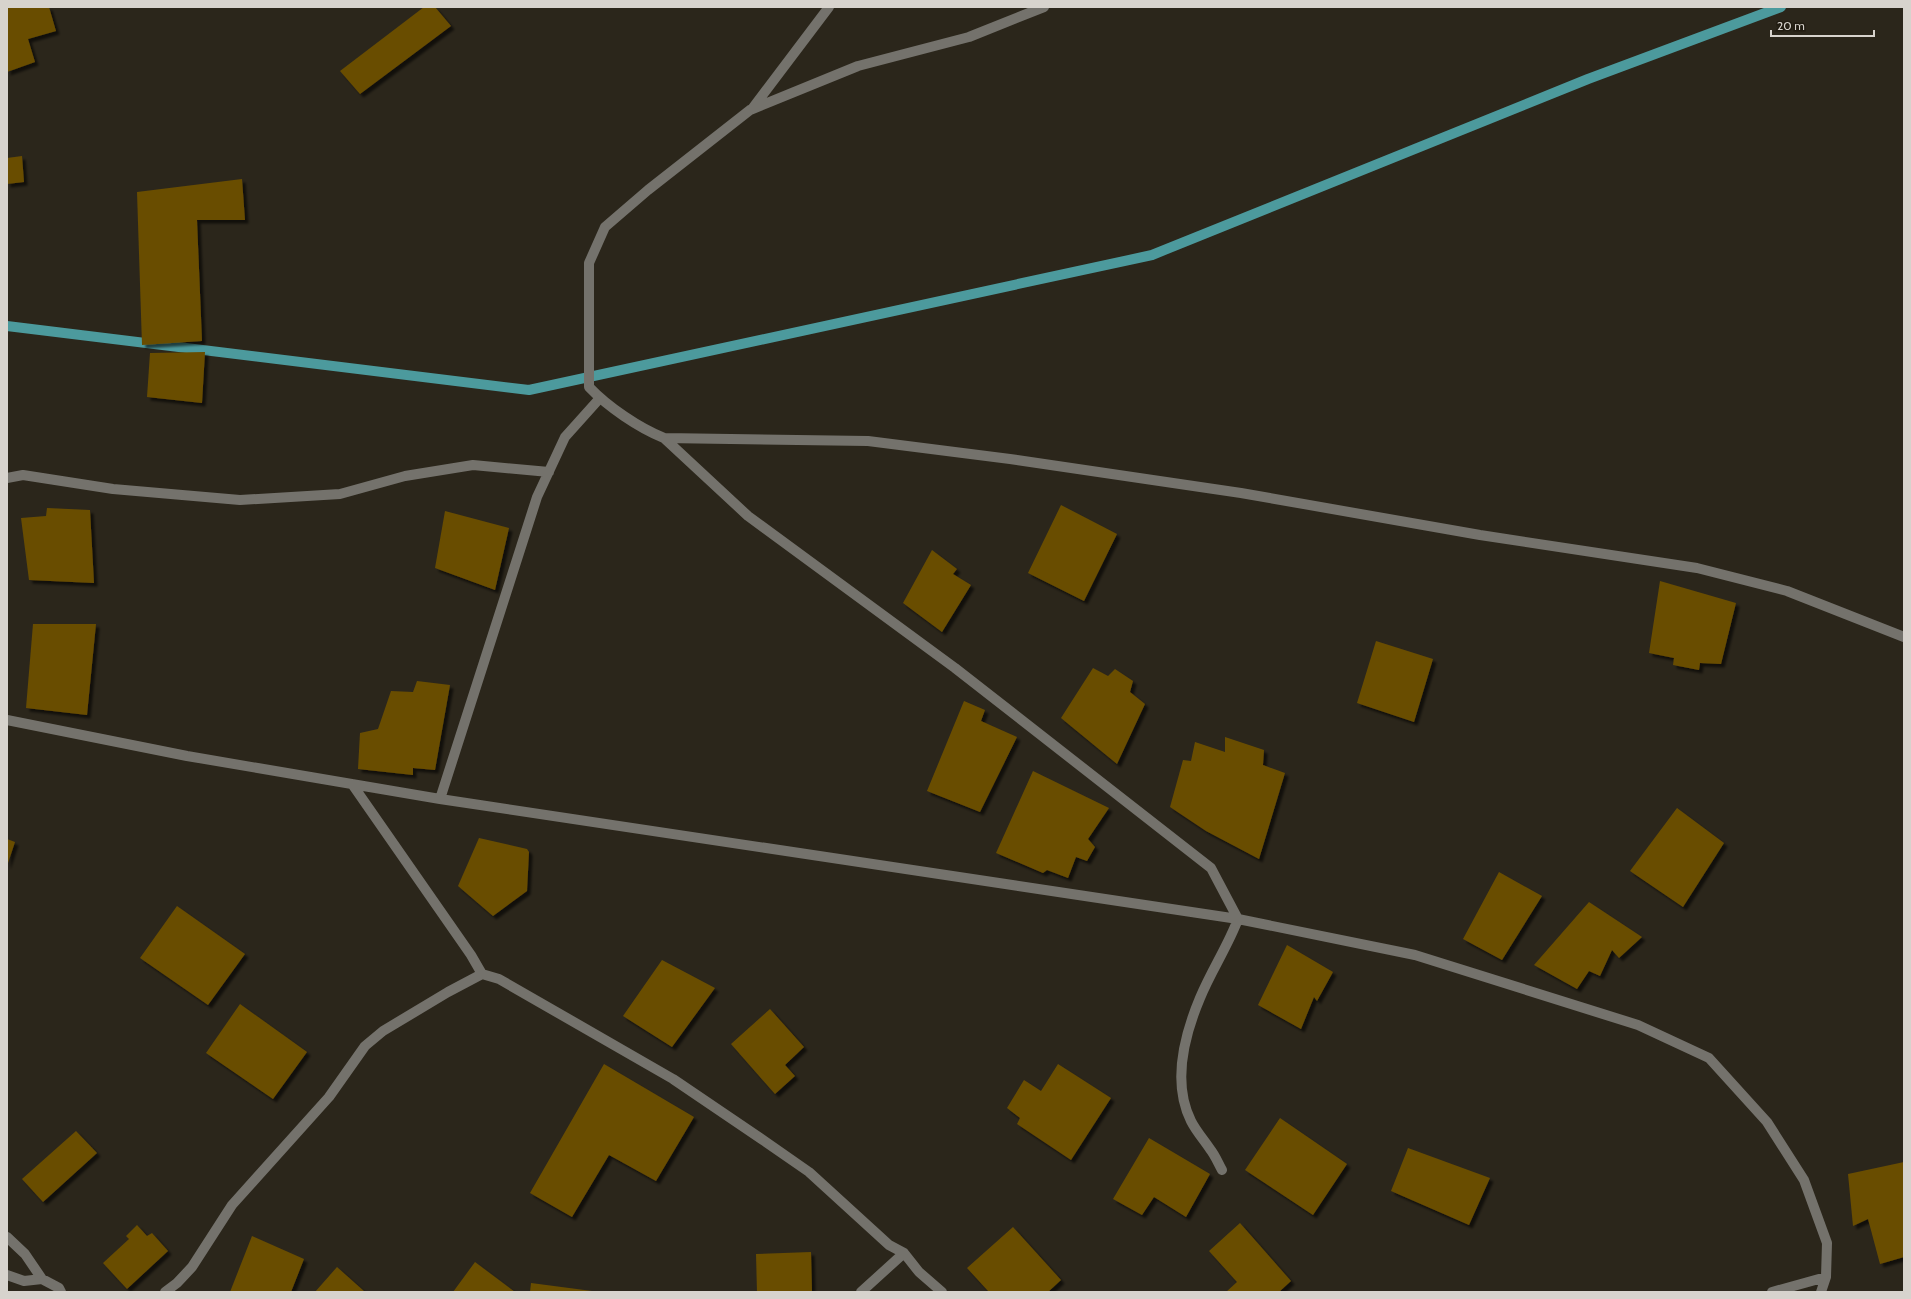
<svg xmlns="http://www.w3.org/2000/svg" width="1911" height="1299" font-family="Cabin,sans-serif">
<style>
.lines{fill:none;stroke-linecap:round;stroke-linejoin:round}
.stream{stroke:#4c9a9d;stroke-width:10}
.building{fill:#694d00;filter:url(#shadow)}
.minor{stroke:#74726c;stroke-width:10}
</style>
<defs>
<filter id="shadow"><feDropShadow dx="3.5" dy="3.5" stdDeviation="1" flood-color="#0009"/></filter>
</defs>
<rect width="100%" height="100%" fill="#2b261b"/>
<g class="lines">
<path class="stream" d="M 7,326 L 529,390 L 1152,255 L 1588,79 L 1781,7"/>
</g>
<path class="building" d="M 7,7 L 49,7 L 56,31 L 28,39 L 35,62 L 7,72 Z
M 424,7 L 435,7 L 451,26 L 360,94 L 340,71 Z
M 22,156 L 24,182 L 7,184 L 7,158 Z
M 242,179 L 245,220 L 197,220 L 202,341 L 142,345 L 137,192 Z
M 205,352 L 202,403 L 147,397 L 150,353 Z
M 1061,505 L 1117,534 L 1084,601 L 1028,573 Z
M 47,508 L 90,510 L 94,583 L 29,580 L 21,518 L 46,516 Z
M 445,511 L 509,528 L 495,590 L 435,568 Z
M 932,550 L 957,569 L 953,574 L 971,585 L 942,632 L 903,603 Z
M 1660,581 L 1736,603 L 1721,664 L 1700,663 L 1699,670 L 1673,665 L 1674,658 L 1649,653 Z
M 33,624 L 96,624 L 87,715 L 26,708 Z
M 1376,641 L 1433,659 L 1414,722 L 1357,703 Z
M 1093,668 L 1108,676 L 1115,669 L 1133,681 L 1130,692 L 1145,704 L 1117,764 L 1061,718 Z
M 417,681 L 450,685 L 435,770 L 413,768 L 413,775 L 358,769 L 360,733 L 378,729 L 391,691 L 413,692 Z
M 964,701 L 985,710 L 981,721 L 1017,737 L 980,812 L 927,791 Z
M 1225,737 L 1264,750 L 1263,765 L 1285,773 L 1259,859 L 1206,831 L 1170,807 L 1183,760 L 1191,761 L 1195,742 L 1225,752 Z
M 1033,771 L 1109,808 L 1088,839 L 1095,847 L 1087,861 L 1076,857 L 1068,878 L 1047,870 L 1043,873 L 996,853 Z
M 1677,808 L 1724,843 L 1683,907 L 1630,871 Z
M 479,838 L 527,849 L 529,852 L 527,891 L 493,916 L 458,886 Z
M 7,839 L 15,842 L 7,866 Z
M 1499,872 L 1542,896 L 1502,960 L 1463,939 Z
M 1589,902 L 1642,937 L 1619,958 L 1612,950 L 1600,976 L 1589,971 L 1577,989 L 1534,965 Z
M 177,906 L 245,954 L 208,1005 L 140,958 Z
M 1287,945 L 1333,972 L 1317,1001 L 1314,997 L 1301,1029 L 1258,1005 Z
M 662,960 L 715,988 L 672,1047 L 623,1016 Z
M 240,1004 L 307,1052 L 273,1099 L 206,1053 Z
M 770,1009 L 804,1047 L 785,1065 L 795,1076 L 775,1094 L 731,1044 Z
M 604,1064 L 694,1117 L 656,1181 L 609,1155 L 572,1217 L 530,1193 Z
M 1058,1064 L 1111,1098 L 1071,1160 L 1017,1124 L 1020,1118 L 1007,1108 L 1024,1080 L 1041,1091 Z
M 1280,1118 L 1347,1164 L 1313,1215 L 1245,1170 Z
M 76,1131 L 97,1153 L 43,1202 L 22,1179 Z
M 1149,1138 L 1210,1174 L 1186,1217 L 1154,1197 L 1142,1215 L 1113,1199 Z
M 1408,1148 L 1490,1178 L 1469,1225 L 1391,1191 Z
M 1904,1162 L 1904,1257 L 1880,1264 L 1868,1219 L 1853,1226 L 1848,1174 Z
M 1240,1223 L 1291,1281 L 1279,1292 L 1226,1292 L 1237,1282 L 1209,1251 Z
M 137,1225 L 147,1236 L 152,1233 L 168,1251 L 127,1289 L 103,1263 L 129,1239 L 126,1236 Z
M 1013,1227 L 1061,1280 L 1048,1292 L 989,1292 L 967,1268 Z
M 252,1236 L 304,1259 L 291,1292 L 230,1292 Z
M 811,1252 L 812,1292 L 757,1292 L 756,1254 Z
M 475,1262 L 515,1292 L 453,1292 Z
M 337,1267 L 365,1292 L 315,1292 Z
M 531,1283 L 592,1291 L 591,1292 L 530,1292 Z"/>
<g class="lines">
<path class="minor" d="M 1044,7 L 969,37 L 858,66 L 750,110 L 648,190 L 605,227 L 589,263 L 589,387 C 608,407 639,428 664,438 L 868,441 L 1010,459 L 1241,493 L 1480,535 L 1697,568 L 1787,591 L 1904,637
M 752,109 L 829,7
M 664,438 L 748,516 L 955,668 L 1211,868 L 1238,919 C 1228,946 1211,971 1200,998 C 1184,1036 1172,1083 1191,1121 C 1196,1131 1204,1140 1210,1149 C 1215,1155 1218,1163 1222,1170
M 7,478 L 23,475 L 113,489 L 240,500 L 340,494 L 405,476 L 473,465 L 549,472
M 7,720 L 187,756 L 440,799 L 1238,919 L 1415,955 L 1638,1025 L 1709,1058 L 1767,1122 L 1804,1180 L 1827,1243 L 1826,1277 L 1821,1292
M 352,784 L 471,955 L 482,974
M 440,799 L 537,497 L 565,437 L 600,398
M 7,1237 L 25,1254 L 42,1279 L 59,1288 L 61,1292
M 7,1275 L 24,1281 L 42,1279
M 165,1292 L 177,1283 L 192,1267 L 232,1205 L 329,1097 L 365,1046 L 383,1031 L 448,992 L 482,974 L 499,979 L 673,1079 L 760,1138 L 809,1172 L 889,1245 L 904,1253 L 919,1272 L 942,1292
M 861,1292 L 904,1253
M 1772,1292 L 1826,1277"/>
</g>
<rect width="1911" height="1299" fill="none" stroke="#d7d3cd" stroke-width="16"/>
<path d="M1771 30v6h103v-6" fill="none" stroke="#d7d3cd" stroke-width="2"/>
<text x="1777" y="30" font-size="12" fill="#d7d3cd" stroke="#211c12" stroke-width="3" paint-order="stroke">20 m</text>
</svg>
